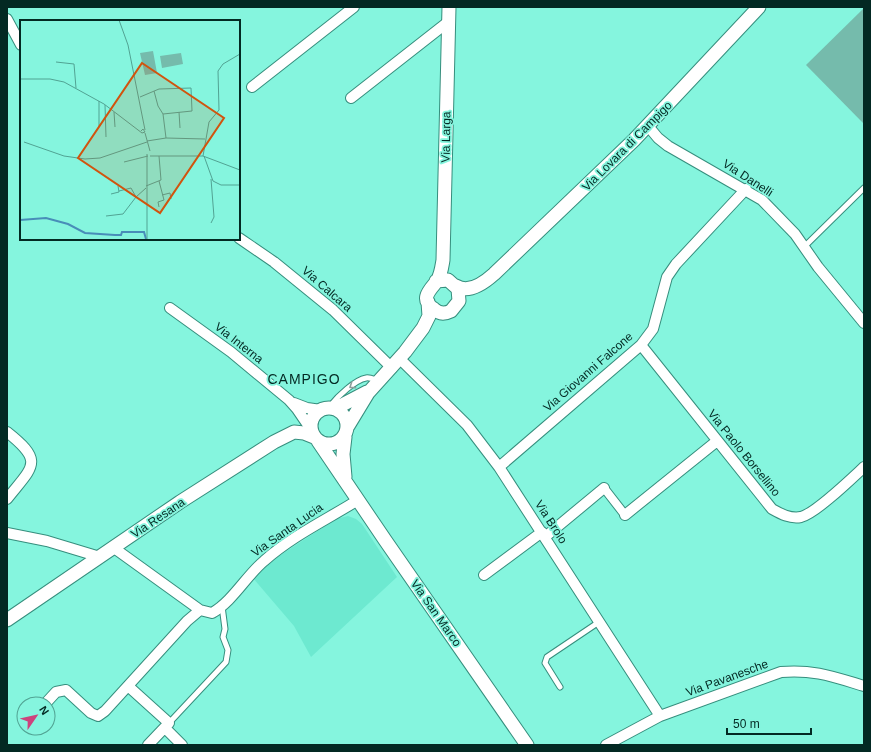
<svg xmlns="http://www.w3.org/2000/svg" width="871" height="752" font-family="Arial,sans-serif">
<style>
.built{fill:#6de9d0}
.green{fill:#75bbac}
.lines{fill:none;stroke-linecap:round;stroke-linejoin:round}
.service-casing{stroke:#368e7d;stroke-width:7}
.pedestrian-casing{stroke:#368e7d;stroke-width:10}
.minor-casing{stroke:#368e7d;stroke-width:12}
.tertiary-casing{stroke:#368e7d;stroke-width:15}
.service{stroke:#fff;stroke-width:5}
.pedestrian{stroke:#fff;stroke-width:8}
.minor{stroke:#fff;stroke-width:10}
.tertiary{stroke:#fff;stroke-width:13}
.oneway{stroke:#8e9f9c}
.labels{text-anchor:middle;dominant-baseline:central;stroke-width:3.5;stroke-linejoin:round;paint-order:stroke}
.street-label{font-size:12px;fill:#032923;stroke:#85f5de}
.quarter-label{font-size:14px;letter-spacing:1px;fill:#032923;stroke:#85f5de}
.inset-river{fill:none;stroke:#488db8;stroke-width:2}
.inset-road{fill:none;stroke:#51a393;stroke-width:1}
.view{fill:#d1540e;fill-opacity:0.15;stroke:#d1540e;stroke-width:2}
.inset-edge{fill:none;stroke:#032923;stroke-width:2}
</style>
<rect width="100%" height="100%" fill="#85f5de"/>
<path class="built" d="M 348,516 L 356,519 L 362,524 L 397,577 L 311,657 L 294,626 L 253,578 L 279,556 L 336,519 Z"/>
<path class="green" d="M 864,8 L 864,124 L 806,65 Z"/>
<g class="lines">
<g class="service-casing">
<path id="service" d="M 804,247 L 864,188
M 331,405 C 338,396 355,380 366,378 C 370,377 375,380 379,381
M 560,687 L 545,663 L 547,657 L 599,622
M 169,723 L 226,662 L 228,650 L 223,637 L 225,629 L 222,606"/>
</g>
<g class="pedestrian-casing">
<path id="pedestrian" d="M 604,488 L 625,515"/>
</g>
<g class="minor-casing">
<path id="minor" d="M 7,19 L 21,45
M 252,87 L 354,7
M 351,98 L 448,22
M 648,126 L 658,138 L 668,146 L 762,200 L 795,234 L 818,267 L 864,323
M 239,238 L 274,262 L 333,310 L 392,368
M 170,308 L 231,352 L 289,400 L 297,409 L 312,431
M 641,345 L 772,509 C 781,514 790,519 801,517 C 816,513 851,479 864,467
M 400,359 L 467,425 L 499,467 L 660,716
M 294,403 L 307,408 L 321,410
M 7,432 C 45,462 33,466 7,499
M 499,467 L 641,345 L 653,329 L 667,277 L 676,264 L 746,189
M 625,515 L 717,441
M 7,533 L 47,541 L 100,557
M 545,537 L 604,488
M 114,548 L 200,610 L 212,613 C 233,601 246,576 264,561 C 292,536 326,520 358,500
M 484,575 L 542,532
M 128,686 L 169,723 L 148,745
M 45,704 L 56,692 L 66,690 L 91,713 L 98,716 L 105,711 L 187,621 L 200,610
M 165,728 L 182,745
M 606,745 L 660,716 L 781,672 C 813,669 834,677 864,686"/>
</g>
<g class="tertiary-casing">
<path id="tertiary" d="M 436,281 L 448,280 L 458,289 L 459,301 L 451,311 C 445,314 439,314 434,309 C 419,299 430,290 437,281 C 441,275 442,266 443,260 L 449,7
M 456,286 C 469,294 484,283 494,274 L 634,140 L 759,7
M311 426a18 18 0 1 1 36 0a18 18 0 1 1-36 0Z
M 333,408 L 344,404 L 367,392
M 348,426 L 368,393 L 405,352 L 423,328 L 429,316 L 428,302
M 345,437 L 343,454 L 345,477
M 318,441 L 385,540 L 527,745
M 7,620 L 180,502 L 274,442 L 294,432 L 304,433 L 314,437"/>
</g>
<use href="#service" class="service"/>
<use href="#pedestrian" class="pedestrian"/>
<use href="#minor" class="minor"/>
<use href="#tertiary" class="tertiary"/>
</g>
<defs><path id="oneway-chevron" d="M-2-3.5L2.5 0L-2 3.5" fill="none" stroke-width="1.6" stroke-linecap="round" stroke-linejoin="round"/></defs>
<use class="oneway" href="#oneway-chevron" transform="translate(352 386) rotate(146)"/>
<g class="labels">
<g class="street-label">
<text transform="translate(446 137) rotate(-89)">Via Larga</text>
<text transform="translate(627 146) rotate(-45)">Via Lovara di Campigo</text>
<text transform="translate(748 178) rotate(33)">Via Danelli</text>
<text transform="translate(327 289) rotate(41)">Via Calcara</text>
<text transform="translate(239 343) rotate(38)">Via Interna</text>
<text transform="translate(588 372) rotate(-41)">Via Giovanni Falcone</text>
<text transform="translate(744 453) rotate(51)">Via Paolo Borsellino</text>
<text transform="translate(158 518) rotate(-34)">Via Resana</text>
<text transform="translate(551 522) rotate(57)">Via Brolo</text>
<text transform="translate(287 530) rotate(-35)">Via Santa Lucia</text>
<text transform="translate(436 613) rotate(55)">Via San Marco</text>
<text transform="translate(727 678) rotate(-20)">Via Pavanesche</text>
</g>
<g class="quarter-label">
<text x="304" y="379">CAMPIGO</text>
</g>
</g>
<g transform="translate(20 20)">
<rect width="220" height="220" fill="#85f5de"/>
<path d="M 133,31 L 137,53 L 125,55 L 120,33 ZM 161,33 L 163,44 L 142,48 L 140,36 Z" fill="#75bbac"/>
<path class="inset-river" d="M 0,200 L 26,198 L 48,204 L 65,213 L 95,215 L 101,215 L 102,212 L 124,212 L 126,219"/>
<path class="inset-road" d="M 99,0 L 108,25 L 125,110M 36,42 L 54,44 L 56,68M 0,59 L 30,59 L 44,62 L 84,84 L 122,113 L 125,112 L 123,109 L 121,111M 134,71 L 138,86 L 143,94 L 146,118M 120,77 L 139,69 L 171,68 L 172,91 L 143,94M 79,81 L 79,106M 85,85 L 86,117M 94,92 L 95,107M 159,92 L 160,108M 125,113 L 130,131M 127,121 L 146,118 L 185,119M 4,122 L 44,136 L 65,139 L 80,138 L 127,122M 127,134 L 127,220M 130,136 L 183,136 L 220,150M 183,136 L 189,102 L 199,90 L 198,51 L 203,44 L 220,34M 184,136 L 193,161 L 201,165 L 220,165M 104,142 L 128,136M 191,159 L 194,197 L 191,203M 126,166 L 141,160 L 139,136M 99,171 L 111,168 L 116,177 L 126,168M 91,174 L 99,172 L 98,166M 142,175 L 150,173 L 151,179M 139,187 L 138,182 L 144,180 L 139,161M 86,196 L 103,194 L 116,177"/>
<path class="view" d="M 122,43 L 204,98 L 140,193 L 58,138 Z"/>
<rect width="220" height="220" class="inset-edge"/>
</g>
<rect width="871" height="752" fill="none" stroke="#032923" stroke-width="16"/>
<g transform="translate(36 716) rotate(56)"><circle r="19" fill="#85f5de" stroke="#51a393"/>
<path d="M0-3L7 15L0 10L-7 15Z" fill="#cd437d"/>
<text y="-6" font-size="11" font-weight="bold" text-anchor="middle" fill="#032923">N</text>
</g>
<path d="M727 728v6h84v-6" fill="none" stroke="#032923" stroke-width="2"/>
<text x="733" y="728" font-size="12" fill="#032923" stroke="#85f5de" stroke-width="3" paint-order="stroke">50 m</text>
</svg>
